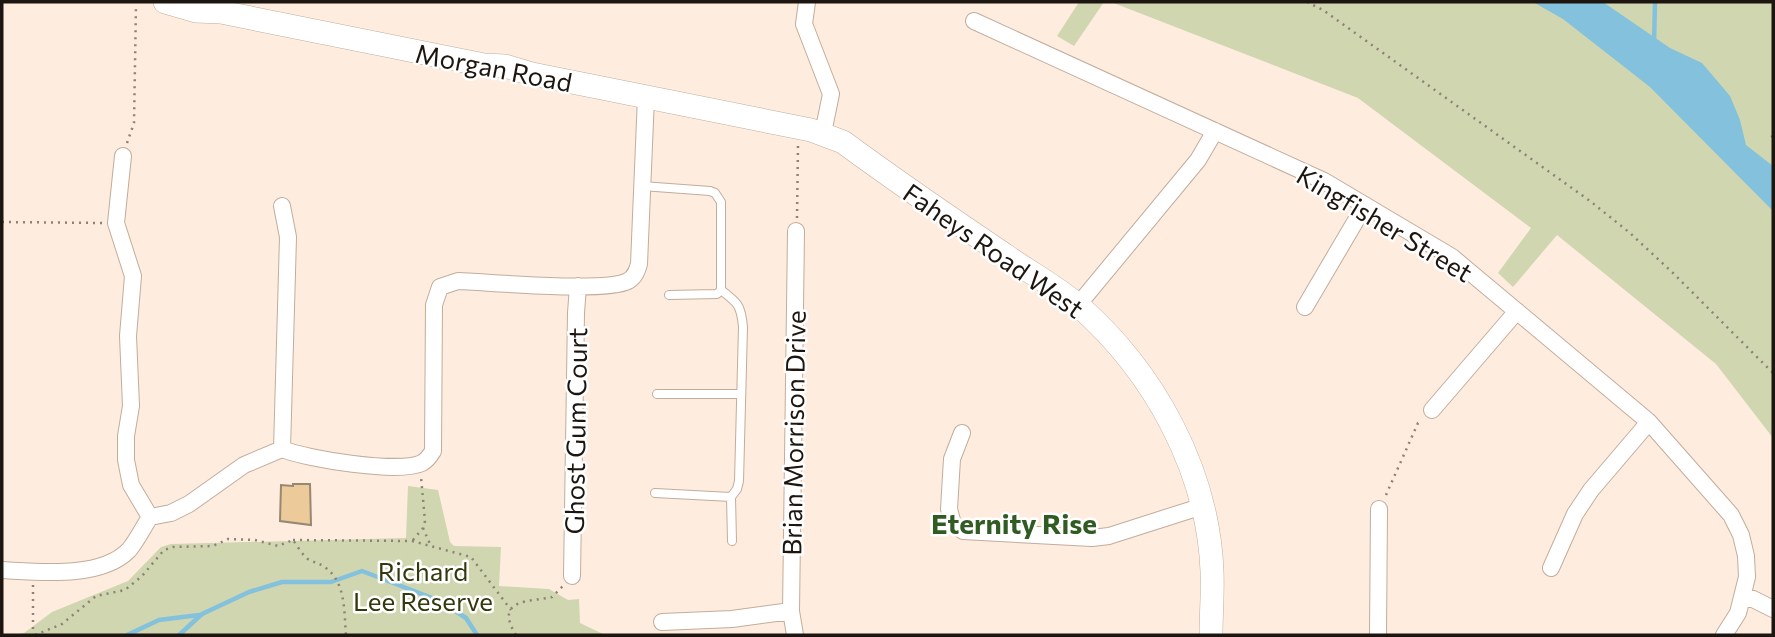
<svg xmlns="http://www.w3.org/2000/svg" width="1775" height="637" font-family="Commissioner,sans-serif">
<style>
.green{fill:#d0d6b0}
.water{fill:#83c1dd}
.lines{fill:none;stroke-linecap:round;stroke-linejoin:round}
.stream{stroke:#83c1dd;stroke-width:4.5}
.building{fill:#ecca99;stroke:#968873;stroke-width:2}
.lane-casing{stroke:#c2ad9c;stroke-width:10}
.street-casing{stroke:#c2ad9c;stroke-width:18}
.secondary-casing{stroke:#c2ad9c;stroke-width:24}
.path{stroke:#8e8177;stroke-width:2.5;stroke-dasharray:2 5;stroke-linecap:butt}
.lane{stroke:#fff;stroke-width:8}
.street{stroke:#fff;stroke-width:16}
.secondary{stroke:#fff;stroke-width:23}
.labels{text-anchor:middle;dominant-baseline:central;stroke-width:5;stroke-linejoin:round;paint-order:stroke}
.street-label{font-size:26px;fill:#1d1610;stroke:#fff}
.park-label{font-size:26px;fill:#34380d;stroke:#fff}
.neighbourhood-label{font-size:28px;font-weight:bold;fill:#305b22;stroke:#fff}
</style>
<rect width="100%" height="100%" fill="#feecde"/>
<path class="green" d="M 1079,2 L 1104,2 L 1074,46 L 1057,36 Z
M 1111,2 L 1773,2 L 1773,438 L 1716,364 L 1557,235 L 1513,287 L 1498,273 L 1531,228 L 1358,98 Z
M 408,486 L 438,490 L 450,542 L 454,546 L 501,547 L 499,586 L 549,589 L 568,600 L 579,599 L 580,623 L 605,635 L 17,635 L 24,633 L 52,612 L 128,581 L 161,547 L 171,544 L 406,538 Z"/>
<path class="water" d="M 1533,2 L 1603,2 L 1670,48 L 1702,63 L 1730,96 L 1740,120 L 1746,145 L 1773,166 L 1773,211 L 1650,87 L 1563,19 Z"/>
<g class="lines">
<path class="stream" d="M 1654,43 L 1655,2
M 127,635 L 159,620 L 199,615
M 179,635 L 202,614 L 249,592 L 282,582 L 331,582 L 362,571 L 440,601 L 466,618 L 477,635"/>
</g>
<path class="building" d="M 293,484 L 310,484 L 311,525 L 280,521 L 281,485 L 293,486 Z"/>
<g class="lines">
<g class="lane-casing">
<path id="lane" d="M 642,186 L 710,191 L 715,193 L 721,202 L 721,290 L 717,294 L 669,295
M 721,290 C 738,303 741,305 743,327 L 739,481 L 737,489 L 731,497 L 732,541
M 657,394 L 739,394
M 655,493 L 731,497"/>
</g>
<g class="street-casing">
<path id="street" d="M 807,2 L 804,24 L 831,94 L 823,133
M 974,21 L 1324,181 L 1452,257 L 1649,422 L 1731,515 L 1741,535 L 1746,556 L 1747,577 L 1738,613 L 1724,635
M 123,156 L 116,223 L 133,276 L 128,336 L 131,406 L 126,436 L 126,460 L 131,485 L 150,517
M 1078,305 L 1198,160 L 1215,131
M 1305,307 L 1365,205
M 1432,410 L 1517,311
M 962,433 L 952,459 L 949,509 L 953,524 L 963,531 L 1092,538 L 1109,536 L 1203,506
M 282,449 L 288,237 L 282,206
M 1551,568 L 1575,514 L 1591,490 L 1649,422
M 2,570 C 39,572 101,579 129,550 C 137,540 143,528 150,517 L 171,513 L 189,504 L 244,465 L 282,449 C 307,459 399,474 422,463 C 427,460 430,456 433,451 L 434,305 L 440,287 L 458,281 C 489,282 605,293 628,281 C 635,277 637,271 639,264 L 646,97
M 572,576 L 576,313 L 578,286
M 1743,598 L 1753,599 L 1773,609
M 662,622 L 732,619 L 791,611
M 795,635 L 791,611 L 796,231
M 1378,635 L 1379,509"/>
</g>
<g class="secondary-casing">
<path id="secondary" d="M 165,2 L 196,11 L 221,12 L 484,65 L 505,66 L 532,74 L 811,130 L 843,142 C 896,181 950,218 1005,255 C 1029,272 1057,287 1079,306 C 1154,372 1208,470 1212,571 C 1213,592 1211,614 1211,635"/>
</g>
<path class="path" d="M 1307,2 L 1323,10 L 1590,201 L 1630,233 L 1673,273 L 1773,373
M 1771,137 L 1773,136
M 127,143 L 134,123 L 136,5
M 797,218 L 798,145
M 2,222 L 103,223
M 1386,495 L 1418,423 L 1422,420
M 423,528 L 430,544
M 293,540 L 412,541 L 471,557 L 511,610
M 413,540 L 423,528 L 425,521 L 421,477
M 33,585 L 33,635
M 35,635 L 62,624 L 96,596 L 125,590 L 142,576 L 164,550 L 173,547 L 213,546 L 228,539 L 255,540 L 278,546 L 293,540 C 298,547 304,558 311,561 C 317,563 321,564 326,568 C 346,583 344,612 346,635
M 516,635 C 493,598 531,602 552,597 L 563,586"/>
<use href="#lane" class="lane"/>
<use href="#street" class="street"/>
<use href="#secondary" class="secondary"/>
</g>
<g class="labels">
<g class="street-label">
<text transform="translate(494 67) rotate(11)">Morgan Road</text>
<text transform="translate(1385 223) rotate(31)">Kingfisher Street</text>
<text transform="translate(994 250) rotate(35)">Faheys Road West</text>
<text transform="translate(575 431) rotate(-89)">Ghost Gum Court</text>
<text transform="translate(793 433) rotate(-89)">Brian Morrison Drive</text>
</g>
<g class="park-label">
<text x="423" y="570">Richard<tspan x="423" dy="30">Lee Reserve</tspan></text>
</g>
<g class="neighbourhood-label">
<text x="1014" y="523">Eternity Rise</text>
</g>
</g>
<rect width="1775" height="637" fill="none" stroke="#1d1610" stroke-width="7"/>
</svg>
